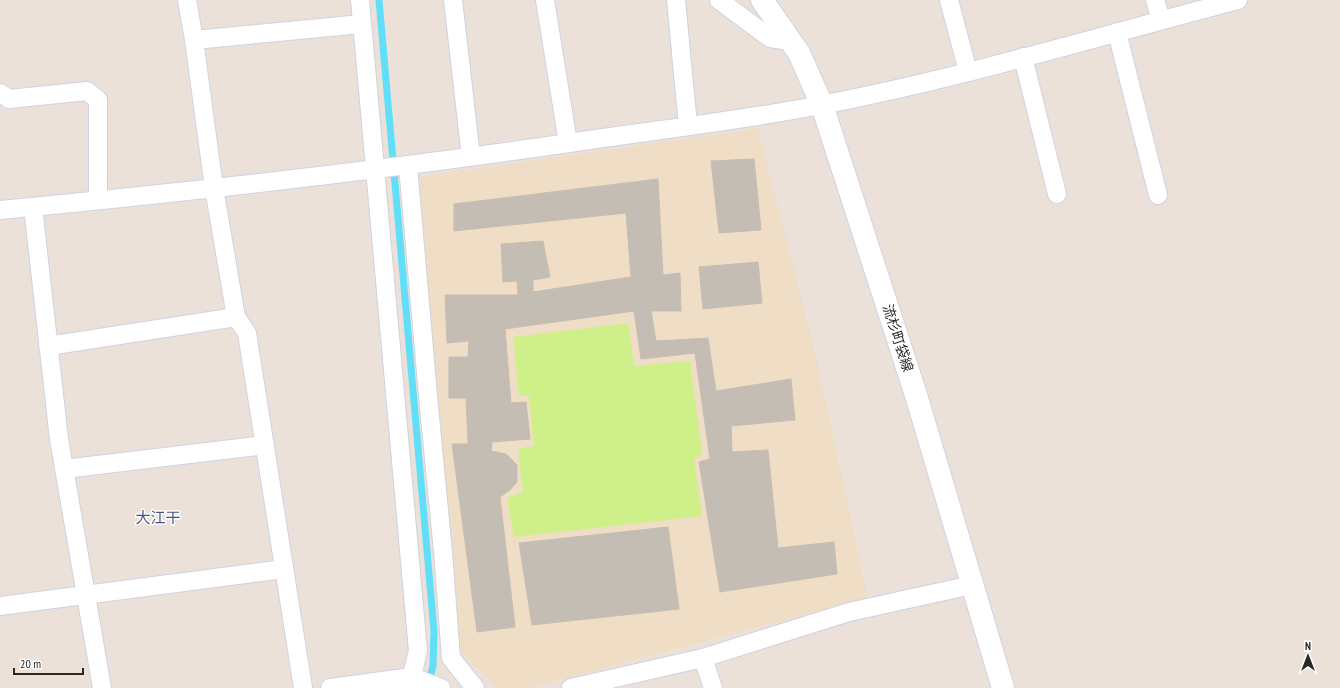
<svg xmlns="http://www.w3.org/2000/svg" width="1340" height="688" font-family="'PT Sans Narrow','Noto Sans JP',sans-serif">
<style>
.education{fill:#f0ddc5}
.pitch{fill:#cff089}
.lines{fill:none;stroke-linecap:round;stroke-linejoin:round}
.stream{stroke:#61dff8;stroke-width:7}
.building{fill:#c3bdb4;stroke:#c7bdb2}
.street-casing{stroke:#cdd3e3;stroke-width:20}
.secondary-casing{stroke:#cdd3e3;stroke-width:24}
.street{stroke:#fff;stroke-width:18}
.secondary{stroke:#fff;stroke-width:22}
.labels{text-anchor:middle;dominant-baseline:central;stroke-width:3;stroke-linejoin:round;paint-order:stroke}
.street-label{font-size:14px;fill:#282828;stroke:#fff}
.neighbourhood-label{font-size:15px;fill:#45547c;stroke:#fff}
</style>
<rect width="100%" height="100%" fill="#ece1d8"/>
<path class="education" d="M 758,128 L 815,352 L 868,598 L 528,688 L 497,688 L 459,650 L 454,567 L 439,417 L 416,177 Z"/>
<path class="pitch" d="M 628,323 L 634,366 L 690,361 L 702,454 L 694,459 L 702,516 L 514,537 L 507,498 L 523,492 L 518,449 L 534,446 L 529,396 L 519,396 L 513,337 Z"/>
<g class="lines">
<path class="stream" d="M 379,0 L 434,631 L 433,666 L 429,682"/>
</g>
<path class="building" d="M 754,159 L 761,230 L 719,233 L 711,161 Z
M 658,179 L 663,275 L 680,273 L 681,311 L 651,311 L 656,341 L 708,338 L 716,391 L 791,379 L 795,420 L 731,426 L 732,452 L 768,450 L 778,548 L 834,542 L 837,574 L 720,592 L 699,462 L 710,459 L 695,353 L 641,359 L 634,311 L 505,329 L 511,403 L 526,402 L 530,439 L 492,442 L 491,451 L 506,454 L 517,465 L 517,482 L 510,490 L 500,497 L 515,627 L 477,632 L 452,444 L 468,444 L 466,398 L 449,398 L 449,357 L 468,357 L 469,341 L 447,343 L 445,295 L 518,295 L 517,281 L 503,282 L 501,244 L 543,241 L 550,277 L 533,280 L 533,292 L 631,277 L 626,213 L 454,231 L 454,204 Z
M 758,262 L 762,303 L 703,309 L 699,267 Z
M 668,527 L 679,609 L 532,625 L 519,543 Z"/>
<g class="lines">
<g class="street-casing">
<path id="street" d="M 187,0 L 194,40
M 360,0 L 418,651 L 409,688
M 453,0 L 471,157
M 545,0 L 568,143
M 676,0 L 688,126
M 719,0 L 770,38 L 790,41
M 949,0 L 968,72
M 1155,0 L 1161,20
M 1117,32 L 1158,195
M 1023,57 L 1057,194
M 0,93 L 9,99 L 87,91 L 98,100 L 98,200
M 408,166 L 429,407 L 443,552 L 451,658 L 475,688
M 33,207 L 59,439 L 102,688
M 0,210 C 201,191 402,168 603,138 C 675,128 749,119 821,105 C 962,78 1100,36 1238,0
M 48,346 L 236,317
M 64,469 L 265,445
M 0,606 L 284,569
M 303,688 L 247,333 L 236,317 L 214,188 L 194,40 L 362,24
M 330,688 L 412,677 L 441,688
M 571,688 L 703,658
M 713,688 L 703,658 L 849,612 L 972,585"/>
</g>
<g class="secondary-casing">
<path id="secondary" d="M 762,0 L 799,53 L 822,105 L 916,395 L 1003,688"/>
</g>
<use href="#street" class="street"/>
<use href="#secondary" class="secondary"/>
</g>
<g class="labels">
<g class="street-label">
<text transform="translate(898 338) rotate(72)">流杉町袋線</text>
</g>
<g class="neighbourhood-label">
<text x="158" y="517">大江干</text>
</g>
</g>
<g transform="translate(1308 656)" stroke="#ffffff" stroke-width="3" paint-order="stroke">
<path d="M0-3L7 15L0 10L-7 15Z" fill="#282828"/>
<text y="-6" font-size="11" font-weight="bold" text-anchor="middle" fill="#282828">N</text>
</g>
<path d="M14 668v6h69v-6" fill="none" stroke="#282828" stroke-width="2"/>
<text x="20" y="668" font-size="12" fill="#282828" stroke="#ffffff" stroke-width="3" paint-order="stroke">20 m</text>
</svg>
